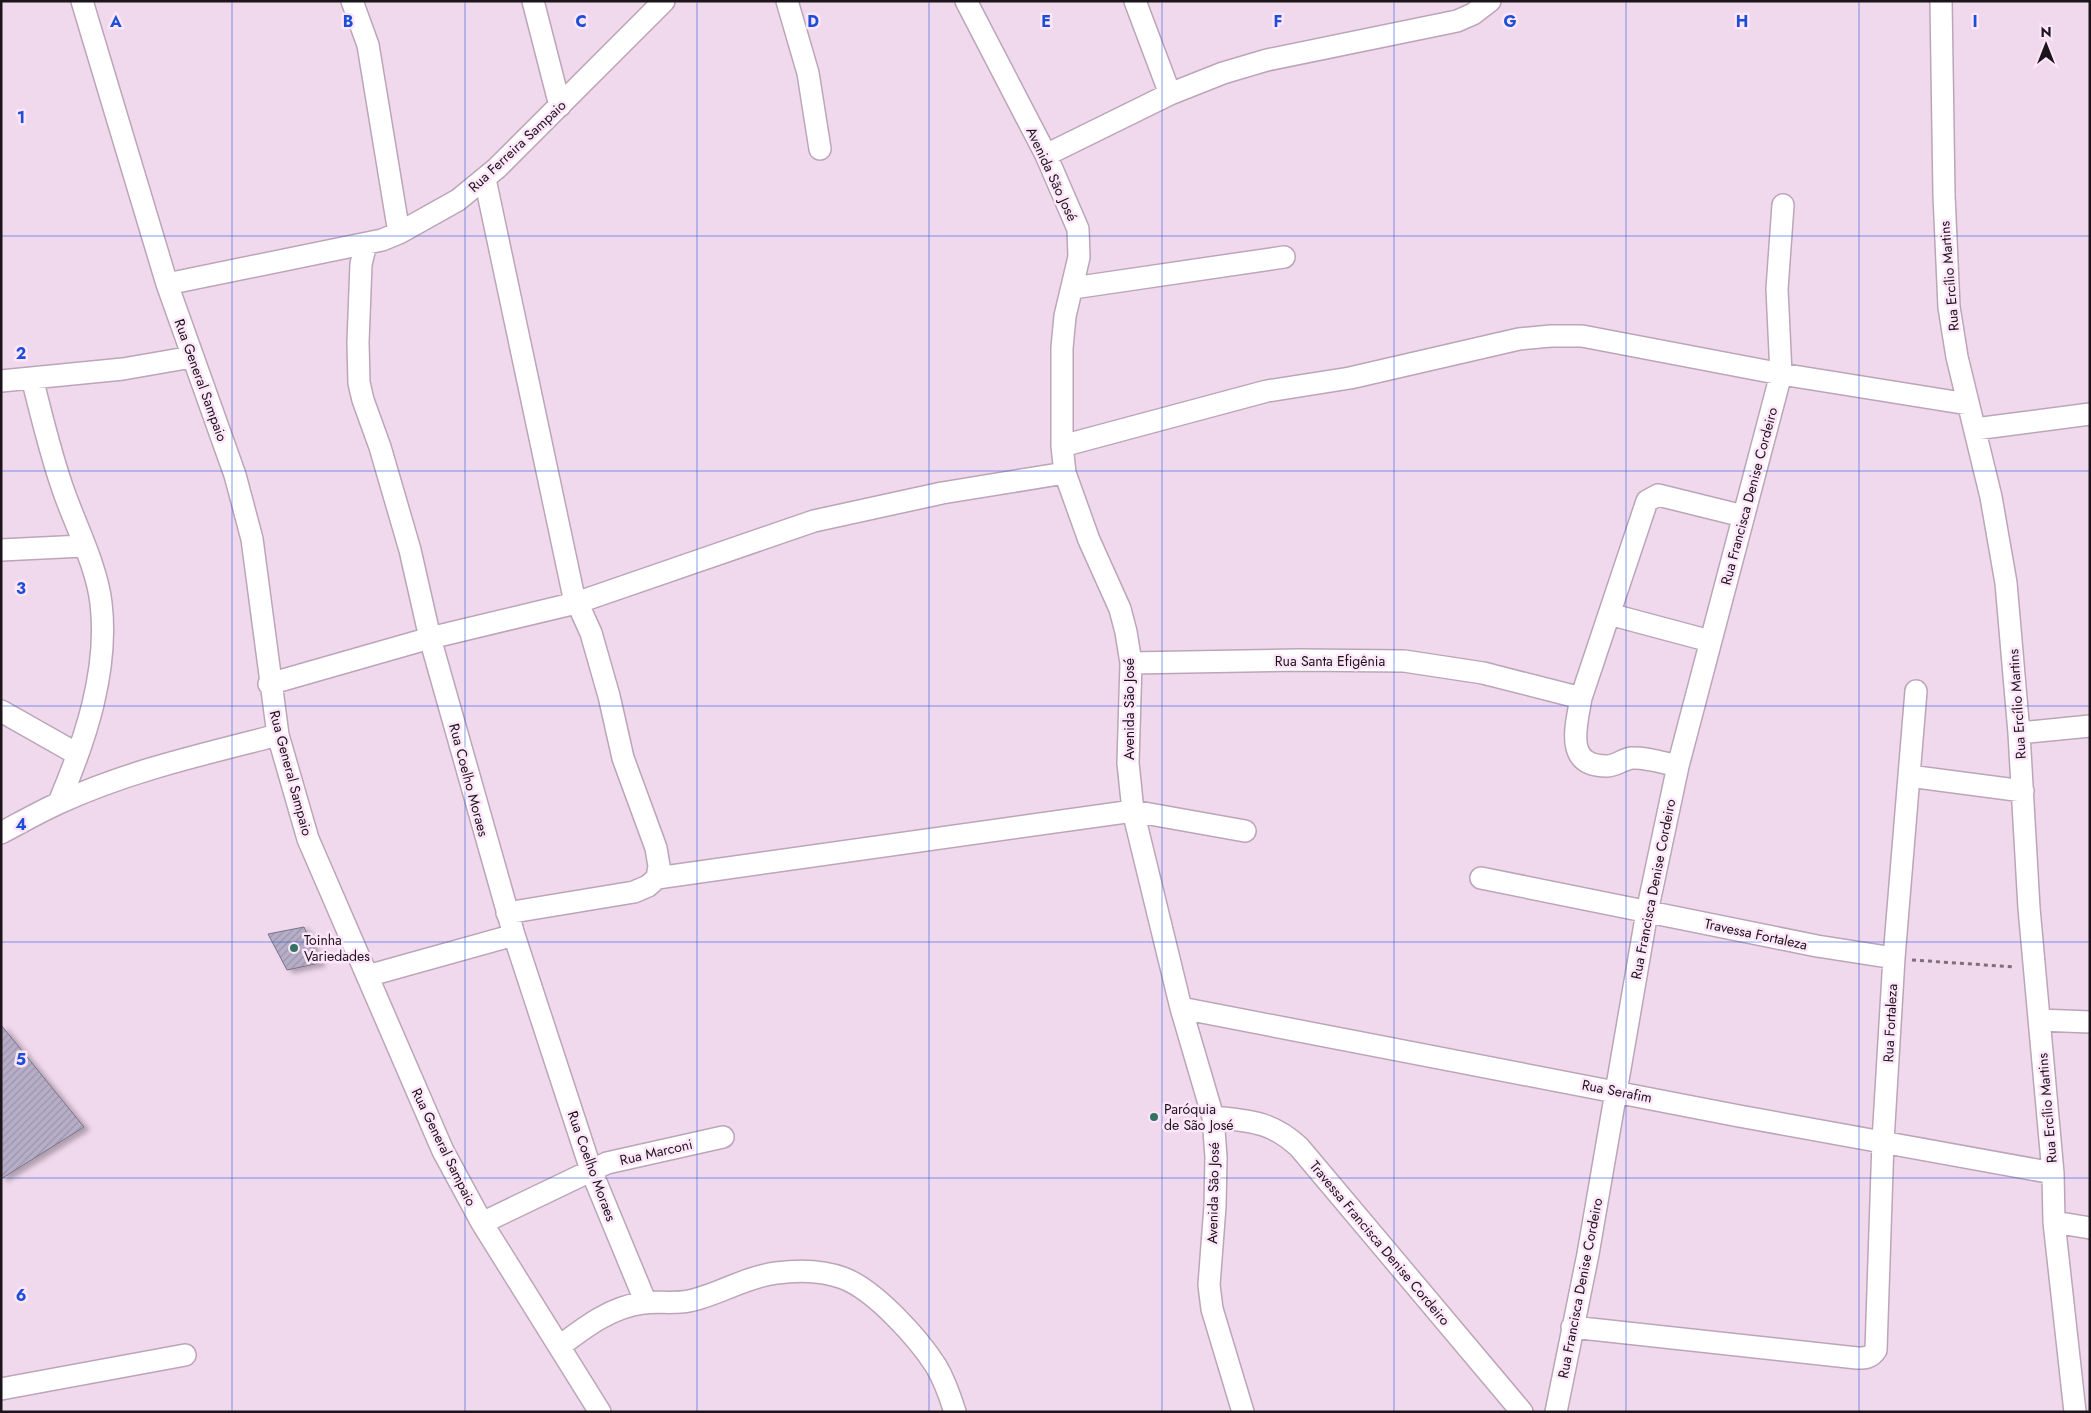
<svg xmlns="http://www.w3.org/2000/svg" width="2091" height="1413" font-family="Jost,sans-serif">
<style>
.building{fill:url(#building-hatch);stroke:#797189;filter:url(#shadow)}
.lines{fill:none;stroke-linecap:round;stroke-linejoin:round}
.minor-casing{stroke:#bca5b8;stroke-width:24}
.path{stroke:#7f6f7c;stroke-width:3;stroke-dasharray:4 4;stroke-linecap:butt}
.minor{stroke:#fff;stroke-width:21}
.grid{fill:none;stroke:#1d4ed8;stroke-width:1;stroke-opacity:0.55}
.poi-dot{fill:#327361;stroke:#fee6fa;stroke-width:2}
.labels{text-anchor:middle;dominant-baseline:central;stroke-width:5;stroke-linejoin:round;paint-order:stroke}
.street-label{font-size:14px;fill:#1c141b;stroke:#fee6fa}
.poi-label{font-size:14px;fill:#1c141b;stroke:#fee6fa;text-anchor:start}
.grid-label{font-size:16px;text-anchor:middle;font-weight:bold;fill:#1d4ed8;stroke:#fee6fa;stroke-width:5;stroke-linejoin:round;paint-order:stroke}
</style>
<defs>
<pattern id="building-hatch" width="6" height="6" patternUnits="userSpaceOnUse" patternTransform="scale(1.25)"><rect width="6" height="6" fill="#b6aec7"/><path d="M-1 1l2-2M0 6l6-6M5 7l2-2" fill="none" stroke="#9c95aa"/></pattern>
<filter id="shadow"><feDropShadow dx="5.5" dy="3" stdDeviation="2.5" flood-color="#0004"/></filter>
</defs>
<rect width="100%" height="100%" fill="#f1d9ed"/>
<path class="building" d="M 304,927 L 320,963 L 287,970 L 268,934 Z
M 1,1025 L 84,1127 L 1,1179 Z"/>
<g class="lines">
<g class="minor-casing">
<path id="minor" d="M 82,1 L 167,284 L 235,475 L 252,539 L 278,735 L 308,839 L 443,1151 L 482,1223 L 600,1412
M 352,1 L 368,45 L 399,233
M 533,1 L 560,106
M 787,1 L 808,73 L 820,149
M 966,1 L 1046,155 L 1078,229 L 1079,257 L 1065,316 L 1062,348 L 1062,446 L 1065,473 L 1089,540 L 1120,609 L 1126,632 L 1131,663 L 1128,763 L 1133,811 L 1181,1008 L 1213,1117 L 1216,1157 L 1215,1206 L 1209,1285 L 1212,1309 L 1243,1412
M 1941,1 L 1944,195 L 1949,307 L 1957,357 L 1991,497 L 2006,583 L 2019,733 L 2029,908 L 2053,1173 L 2054,1222 L 2075,1412
M 1170,94 L 1223,73 L 1267,60 L 1457,21 L 1473,14 L 1490,1
M 1046,155 L 1170,94 L 1135,1
M 485,179 L 573,593 L 591,633 L 609,696 L 623,758 L 656,848 L 659,866 L 657,878 L 648,886 L 634,892 L 507,913
M 366,244 L 361,264 L 358,342 L 359,383 L 363,400 L 380,447 L 410,550 L 430,638 L 514,935 L 591,1170 L 646,1303
M 167,284 L 382,240 L 399,233 L 458,200 L 497,168 L 664,1
M 1073,288 L 1284,257
M 32,378 C 42,417 51,457 65,495 C 77,528 97,568 101,603 C 109,671 85,741 59,802
M 1,381 L 123,369 L 192,357
M 1975,429 L 2090,414
M 1062,446 L 1267,391 L 1350,378 L 1519,339 L 1551,336 L 1582,336 L 1781,374 L 1968,404
M 1,550 L 83,546
M 1609,614 L 1710,641
M 1131,663 L 1299,660 L 1404,661 L 1483,673 L 1581,698 L 1647,501 L 1658,495 L 1743,516
M 269,684 L 430,638 L 576,603 L 814,521 L 942,493 L 1065,473
M 1581,698 C 1576,727 1564,766 1607,766 C 1616,766 1623,759 1632,758 C 1647,757 1663,763 1678,766
M 1,711 L 77,754
M 2019,733 L 2090,726
M 1909,776 L 2023,791
M 1,833 C 20,823 39,812 59,803 C 128,771 204,754 278,735
M 657,878 L 1133,811 L 1245,831
M 1481,878 L 1817,946 L 1894,958
M 367,976 L 514,935
M 1181,1008 L 1739,1116 L 2053,1173
M 2039,1020 L 2090,1022
M 1213,1117 C 1249,1121 1271,1121 1299,1147 L 1522,1412
M 2054,1222 L 2090,1228
M 482,1223 L 607,1163 L 723,1137
M 1572,1327 L 1857,1358 C 1865,1358 1871,1358 1876,1350 L 1883,1141 L 1894,958 L 1916,691
M 560,1346 C 585,1327 611,1307 643,1303 C 658,1301 674,1304 689,1301 C 718,1295 745,1277 776,1273 C 798,1270 822,1270 843,1278 C 875,1290 918,1338 936,1366 C 945,1381 950,1396 955,1412
M 1,1389 L 185,1355
M 1556,1412 L 1588,1254 L 1647,912 L 1678,766 L 1781,374 L 1777,289 L 1783,205"/>
</g>
<path class="path" d="M 1912,960 L 2015,967"/>
<use href="#minor" class="minor"/>
</g>
<path class="grid" d="M 232,1 L 232,1412M 465,1 L 465,1412M 697,1 L 697,1412M 929,1 L 929,1412M 1162,1 L 1162,1412M 1394,1 L 1394,1412M 1626,1 L 1626,1412M 1859,1 L 1859,1412M 1,236 L 2090,236M 1,471 L 2090,471M 1,706 L 2090,706M 1,942 L 2090,942M 1,1178 L 2090,1178"/>
<g class="poi-dot">
<circle cx="294" cy="948" r="5"/>
<circle cx="1154" cy="1117" r="5"/>
</g>
<g class="labels">
<g class="street-label">
<text transform="translate(517 146) rotate(-43)">Rua Ferreira Sampaio</text>
<text transform="translate(1052 174) rotate(65)">Avenida São José</text>
<text transform="translate(1949 276) rotate(-95)">Rua Ercílio Martins</text>
<text transform="translate(201 380) rotate(70)">Rua General Sampaio</text>
<text transform="translate(1749 496) rotate(-75)">Rua Francisca Denise Cordeiro</text>
<text x="1330" y="661">Rua Santa Efigênia</text>
<text transform="translate(2017 704) rotate(-94)">Rua Ercílio Martins</text>
<text transform="translate(1129 709) rotate(-90)">Avenida São José</text>
<text transform="translate(291 773) rotate(75)">Rua General Sampaio</text>
<text transform="translate(469 780) rotate(75)">Rua Coelho Moraes</text>
<text transform="translate(1653 889) rotate(-79)">Rua Francisca Denise Cordeiro</text>
<text transform="translate(1756 934) rotate(12)">Travessa Fortaleza</text>
<text transform="translate(1890 1023) rotate(-87)">Rua Fortaleza</text>
<text transform="translate(1617 1091) rotate(11)">Rua Serafim</text>
<text transform="translate(2047 1108) rotate(-95)">Rua Ercílio Martins</text>
<text transform="translate(444 1147) rotate(64)">Rua General Sampaio</text>
<text transform="translate(656 1152) rotate(-13)">Rua Marconi</text>
<text transform="translate(592 1166) rotate(70)">Rua Coelho Moraes</text>
<text transform="translate(1213 1193) rotate(-89)">Avenida São José</text>
<text transform="translate(1380 1243) rotate(50)">Travessa Francisca Denise Cordeiro</text>
<text transform="translate(1580 1288) rotate(-79)">Rua Francisca Denise Cordeiro</text>
</g>
<g class="poi-label">
<text x="304" y="940">Toinha<tspan x="304" dy="16">Variedades</tspan></text>
<text x="1164" y="1109">Paróquia<tspan x="1164" dy="16">de São José</tspan></text>
</g>
</g>
<g class="grid-label">
<text x="116" y="27">A</text>
<text x="348" y="27">B</text>
<text x="581" y="27">C</text>
<text x="813" y="27">D</text>
<text x="1046" y="27">E</text>
<text x="1278" y="27">F</text>
<text x="1510" y="27">G</text>
<text x="1742" y="27">H</text>
<text x="1975" y="27">I</text>
<text x="21" y="123">1</text>
<text x="21" y="359">2</text>
<text x="21" y="594">3</text>
<text x="21" y="830">4</text>
<text x="21" y="1065">5</text>
<text x="21" y="1301">6</text>
</g>
<rect width="2091" height="1413" fill="none" stroke="#1c141b" stroke-width="5"/>
<g transform="translate(2046 45)" stroke="#fee6fa" stroke-width="4" paint-order="stroke">
<path d="M0-4L9 19L0 12L-9 19Z" fill="#1c141b"/>
<text y="-8" font-size="14" font-weight="bold" text-anchor="middle" fill="#1c141b">N</text>
</g>
</svg>
